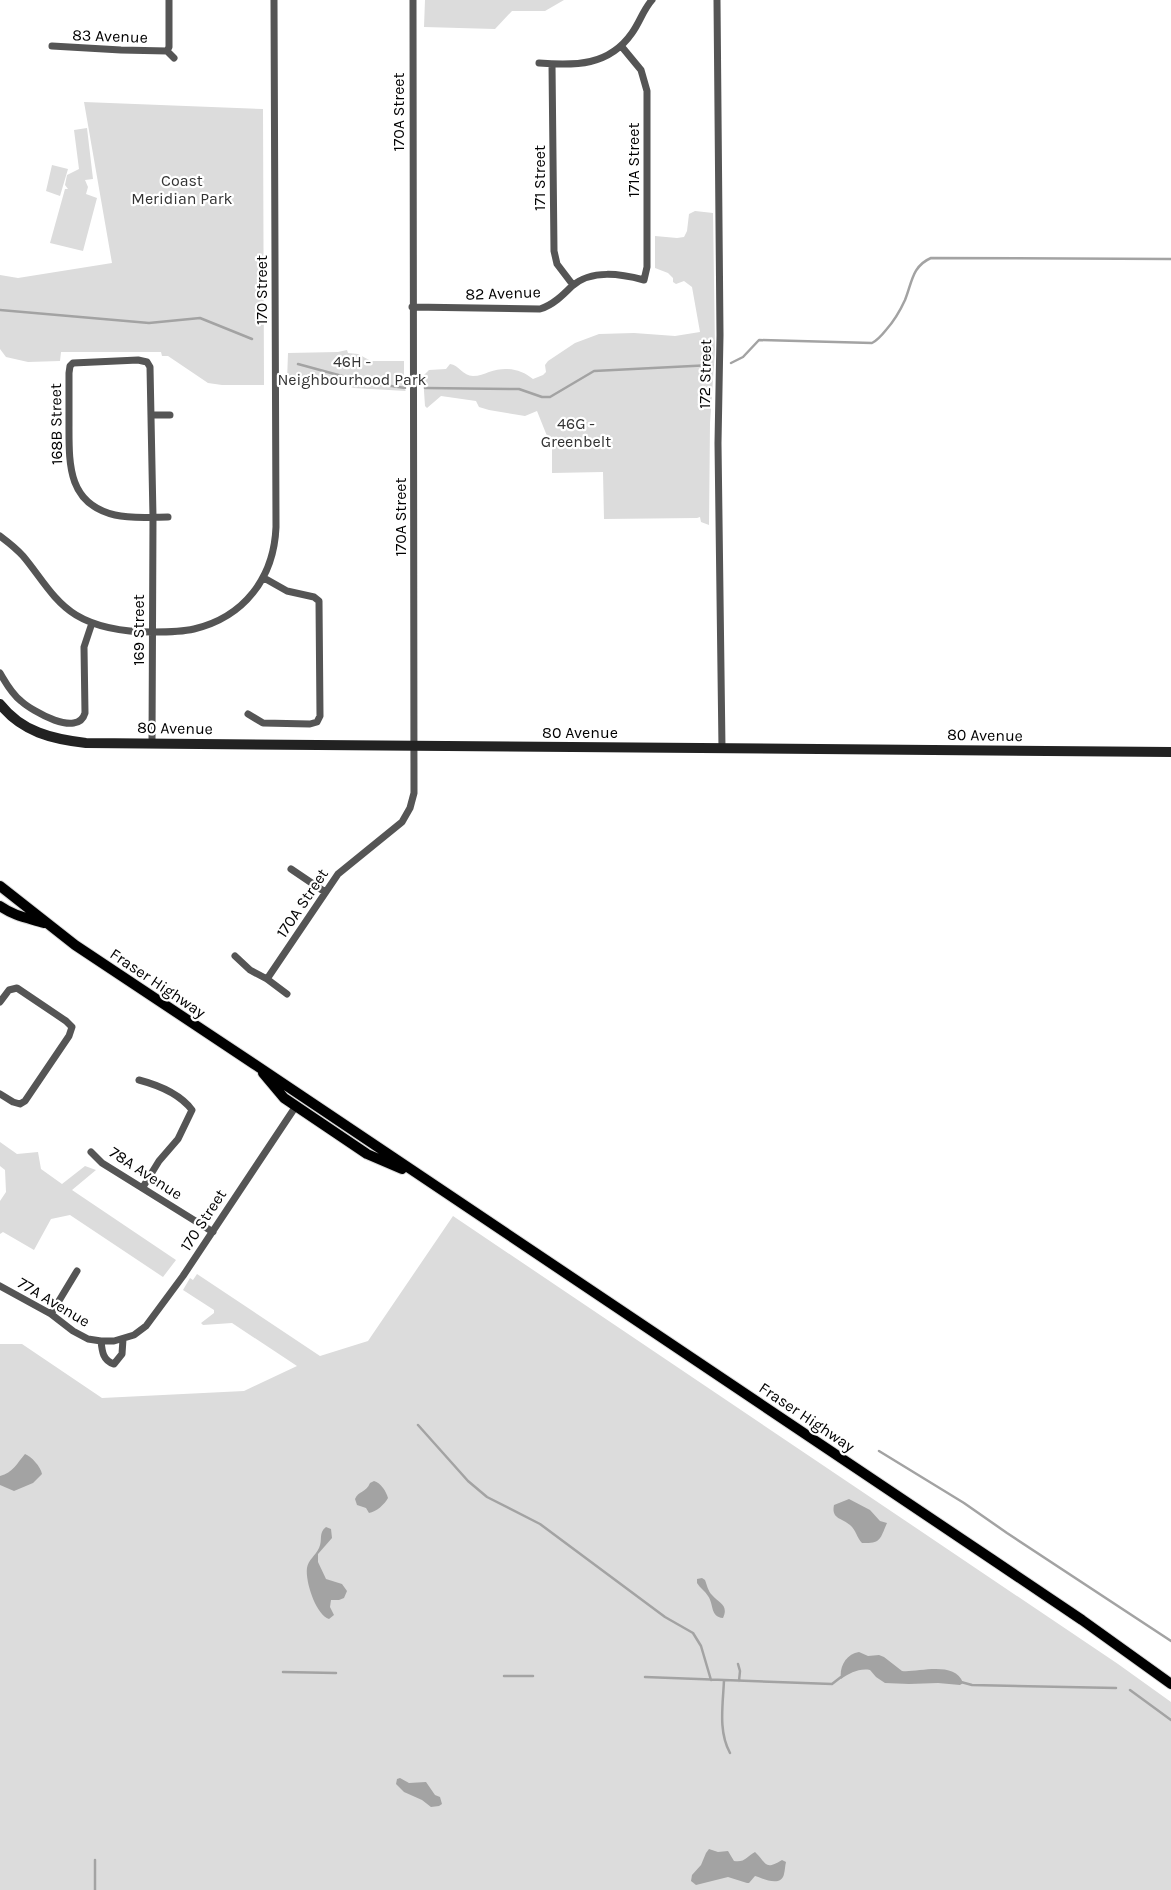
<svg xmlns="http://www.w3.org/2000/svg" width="1171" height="1890" font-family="Karla,sans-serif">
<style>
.green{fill:#dcdcdc}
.water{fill:#a3a3a3}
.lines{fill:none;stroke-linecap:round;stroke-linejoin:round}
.stream{stroke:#a3a3a3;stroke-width:2.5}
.primary-casing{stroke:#dbdbdb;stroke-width:12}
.minor{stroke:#555;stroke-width:7}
.secondary{stroke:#222;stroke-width:10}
.primary{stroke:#000;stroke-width:10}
.labels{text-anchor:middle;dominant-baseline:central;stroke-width:4.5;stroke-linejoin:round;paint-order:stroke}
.street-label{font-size:16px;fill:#000;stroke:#fff}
.park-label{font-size:16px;fill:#333;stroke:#fff}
</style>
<rect width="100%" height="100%" fill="#fff"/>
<path class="green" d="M 425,0 L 564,0 L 545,11 L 512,11 L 495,29 L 424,27 Z
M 84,102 L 263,109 L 264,385 L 222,385 L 208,383 L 168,356 L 162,356 L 161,352 L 61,352 L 60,361 L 28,362 L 6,357 L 0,349 L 0,275 L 18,278 L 112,263 Z
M 87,128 L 93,179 L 85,180 L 88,187 L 86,194 L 97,198 L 83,251 L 50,243 L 65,189 L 68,189 L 65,185 L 67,175 L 79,169 L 74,130 Z
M 52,165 L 68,169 L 60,196 L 46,191 Z
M 695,211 L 713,213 L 715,350 L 710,423 L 709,525 L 701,522 L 700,517 L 697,518 L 604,519 L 603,472 L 552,473 L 552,437 L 547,436 L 537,411 L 525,416 L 489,410 L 479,407 L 476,401 L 441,396 L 427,408 L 425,406 L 423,376 L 429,370 L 446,369 L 450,364 C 459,365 463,376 473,376 C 479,376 484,374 489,372 C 505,366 521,369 533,379 L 543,375 L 546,372 L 545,365 L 548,361 L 575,343 L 599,334 L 634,333 L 675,336 L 700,332 L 692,287 L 684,281 L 676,284 L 673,282 L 673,278 L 668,273 L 655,268 L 655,236 L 677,238 L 684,237 L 687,231 L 689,214 Z
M 347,350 L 348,353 L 358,354 L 371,361 L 404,361 L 404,389 L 406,391 L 354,388 L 330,381 L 287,381 L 288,353 L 338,352 Z
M 0,1142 L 17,1154 L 38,1152 L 41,1169 L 62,1184 L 85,1166 L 96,1170 L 72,1190 L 176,1260 L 163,1277 L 70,1215 L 51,1219 L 34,1250 L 3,1232 L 0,1234 L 0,1201 L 6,1192 L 5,1170 L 0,1166 Z
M 453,1216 L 1118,1664 L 1171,1702 L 1171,1890 L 0,1890 L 0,1344 L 22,1344 L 102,1398 L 244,1391 L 297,1366 L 232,1323 L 203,1325 L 201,1323 L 214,1313 L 214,1310 L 183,1290 L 190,1278 L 193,1280 L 197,1274 L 320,1356 L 368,1341 Z"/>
<path class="water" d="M 25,1454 C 31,1456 41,1467 42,1474 L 33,1483 L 14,1491 L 0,1485 L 0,1476 C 13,1473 17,1463 25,1454 Z
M 374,1481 C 381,1483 386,1491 388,1498 C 385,1504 376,1512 369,1513 L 366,1508 L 357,1505 L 355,1499 C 358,1491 366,1493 370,1483 Z
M 849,1499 L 870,1510 L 880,1521 L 887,1523 C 880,1539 881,1544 862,1543 C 857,1538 856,1530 850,1525 C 842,1518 831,1519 834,1505 Z
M 326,1527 L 331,1529 L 332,1538 L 318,1554 L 318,1562 L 326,1579 L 342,1584 L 347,1591 L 344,1598 L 339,1600 L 331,1600 L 330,1607 L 334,1615 L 329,1619 C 316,1615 305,1581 307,1568 C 308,1560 316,1555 319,1548 C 323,1540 318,1533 326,1527 Z
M 702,1578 L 705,1580 C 707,1585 708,1591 712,1595 C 719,1603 729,1605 723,1618 C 710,1617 714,1604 708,1596 C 705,1591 700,1588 697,1583 L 697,1579 Z
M 859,1652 L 868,1656 L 879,1655 L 884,1657 L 902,1671 C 917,1673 955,1660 963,1683 L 960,1685 L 938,1683 L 909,1684 L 885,1683 L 876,1677 L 870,1670 C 859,1668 850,1673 841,1679 C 839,1667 846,1654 859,1652 Z
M 400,1778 L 409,1783 L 426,1782 L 435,1795 L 440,1797 L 442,1804 L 439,1806 L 431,1807 L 422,1800 L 404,1792 L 396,1784 L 397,1779 Z
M 709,1849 L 718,1852 L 728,1851 L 734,1861 C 745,1863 747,1856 755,1852 C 767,1863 764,1871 782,1860 L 786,1862 C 785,1866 785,1870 784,1874 C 781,1888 762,1878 755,1876 L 749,1883 L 747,1883 L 728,1877 L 696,1885 L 691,1881 L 692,1875 L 701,1865 L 706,1853 Z"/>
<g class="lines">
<path class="stream" d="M 0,310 L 149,323 L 200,318 L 252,339
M 731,363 L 743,357 L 759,340 L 872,343 C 878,340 882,335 886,330 C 894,321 900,311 905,300 C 912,283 912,266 931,258 L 1171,259
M 298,364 L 364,382 L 405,388
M 425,388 L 519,389 L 542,397 L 550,397 L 594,371 L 712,365
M 418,1425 L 468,1481 L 487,1497 L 540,1524 L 665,1617 L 693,1633 L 701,1646 L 711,1680
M 879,1451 L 964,1503 L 1007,1533 L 1171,1641
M 738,1664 L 740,1671 L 739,1681
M 283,1672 L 336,1673
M 504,1676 L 533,1676
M 645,1677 L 832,1684 L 841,1677
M 724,1680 C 723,1705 718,1731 730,1753
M 961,1682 L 972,1685 L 1116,1688
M 1130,1690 L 1171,1720
M 95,1890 L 95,1860"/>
<g class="primary-casing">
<path id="primary" d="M 0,886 L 75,945 L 254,1064 L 993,1560 L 1082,1620 L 1171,1684
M 0,906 C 14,916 28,918 44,923
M 263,1073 L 284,1098 L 367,1154 L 402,1169"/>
</g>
<path class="minor" d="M 717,0 L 720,335 L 718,443 L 722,748
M 52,46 L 121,50 L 167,51
M 167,51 L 169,47 L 169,0
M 167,51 L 174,58
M 539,63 C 575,66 609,66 632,33 C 640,22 643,10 652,0
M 552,64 L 554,251 L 557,264 L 573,285
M 412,307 L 540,309 C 553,305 563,295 572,286 C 592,269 621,274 644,280 L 647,267 L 647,91 L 641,70 L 622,47
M 152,415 L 170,415
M 0,536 C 8,542 16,548 23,556 C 40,576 53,601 76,615 C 99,629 126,632 153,632 C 167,632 181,632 194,629 C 244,617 274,578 276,527 L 274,0
M 0,673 C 6,683 11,693 21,701 C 32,711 78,738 85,713 L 84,647 L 92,623
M 248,714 L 263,723 L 310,724 L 317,722 L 320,716 L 319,601 L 314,597 L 287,591 L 264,578
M 152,742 L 153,517 L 150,367 L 147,362 L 138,360 L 73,363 L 70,366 L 69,373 C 69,391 69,409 69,426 C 69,465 68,504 115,515 C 132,519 151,517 168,517
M 291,869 L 325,892
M 235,956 L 250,970 L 267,979 L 287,994
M 267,979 L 338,874 L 402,822 L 410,808 L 414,793 L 413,0
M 0,1002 L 9,990 L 17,988 L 66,1021 L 72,1027 L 69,1036 L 25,1101 L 20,1104 L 13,1102 L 0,1094
M 139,1080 C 158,1085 180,1094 192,1110 L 178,1139 L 159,1161 L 143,1187
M 91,1152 L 102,1163 L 213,1232
M 0,1286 L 51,1314 L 73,1331 L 88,1339 L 101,1341 L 114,1341 L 134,1335 L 146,1326 L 183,1276 L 296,1106
M 51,1314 L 77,1271
M 101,1341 C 102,1351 103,1361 114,1364 L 122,1354 L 123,1339"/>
<path class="secondary" d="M 0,704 C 22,732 52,739 86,743 L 1171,752"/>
<use href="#primary" class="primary"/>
</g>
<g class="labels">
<g class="street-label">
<text transform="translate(110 36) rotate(2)">83 Avenue</text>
<text transform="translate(398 112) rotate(-90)">170A Street</text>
<text transform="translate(633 160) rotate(-90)">171A Street</text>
<text transform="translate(539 178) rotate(-90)">171 Street</text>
<text transform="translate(261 290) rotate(-90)">170 Street</text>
<text transform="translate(503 293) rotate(-2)">82 Avenue</text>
<text transform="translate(705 374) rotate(-89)">172 Street</text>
<text transform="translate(56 424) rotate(-91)">168B Street</text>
<text transform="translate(400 517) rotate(-90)">170A Street</text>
<text transform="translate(138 630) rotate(-90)">169 Street</text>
<text transform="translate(175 728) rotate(1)">80 Avenue</text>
<text x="580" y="732">80 Avenue</text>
<text transform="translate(985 735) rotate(1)">80 Avenue</text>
<text transform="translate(302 903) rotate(-56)">170A Street</text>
<text transform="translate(158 983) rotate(34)">Fraser Highway</text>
<text transform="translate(146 1173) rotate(33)">78A Avenue</text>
<text transform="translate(203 1220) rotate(-57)">170 Street</text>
<text transform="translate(54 1302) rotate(31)">77A Avenue</text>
<text transform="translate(807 1417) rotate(34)">Fraser Highway</text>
</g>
<g class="park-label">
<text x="182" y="180">Coast<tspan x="182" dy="18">Meridian Park</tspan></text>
<text x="352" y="361">46H -<tspan x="352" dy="18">Neighbourhood Park</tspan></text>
<text x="576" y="423">46G -<tspan x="576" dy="18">Greenbelt</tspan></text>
</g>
</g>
</svg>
